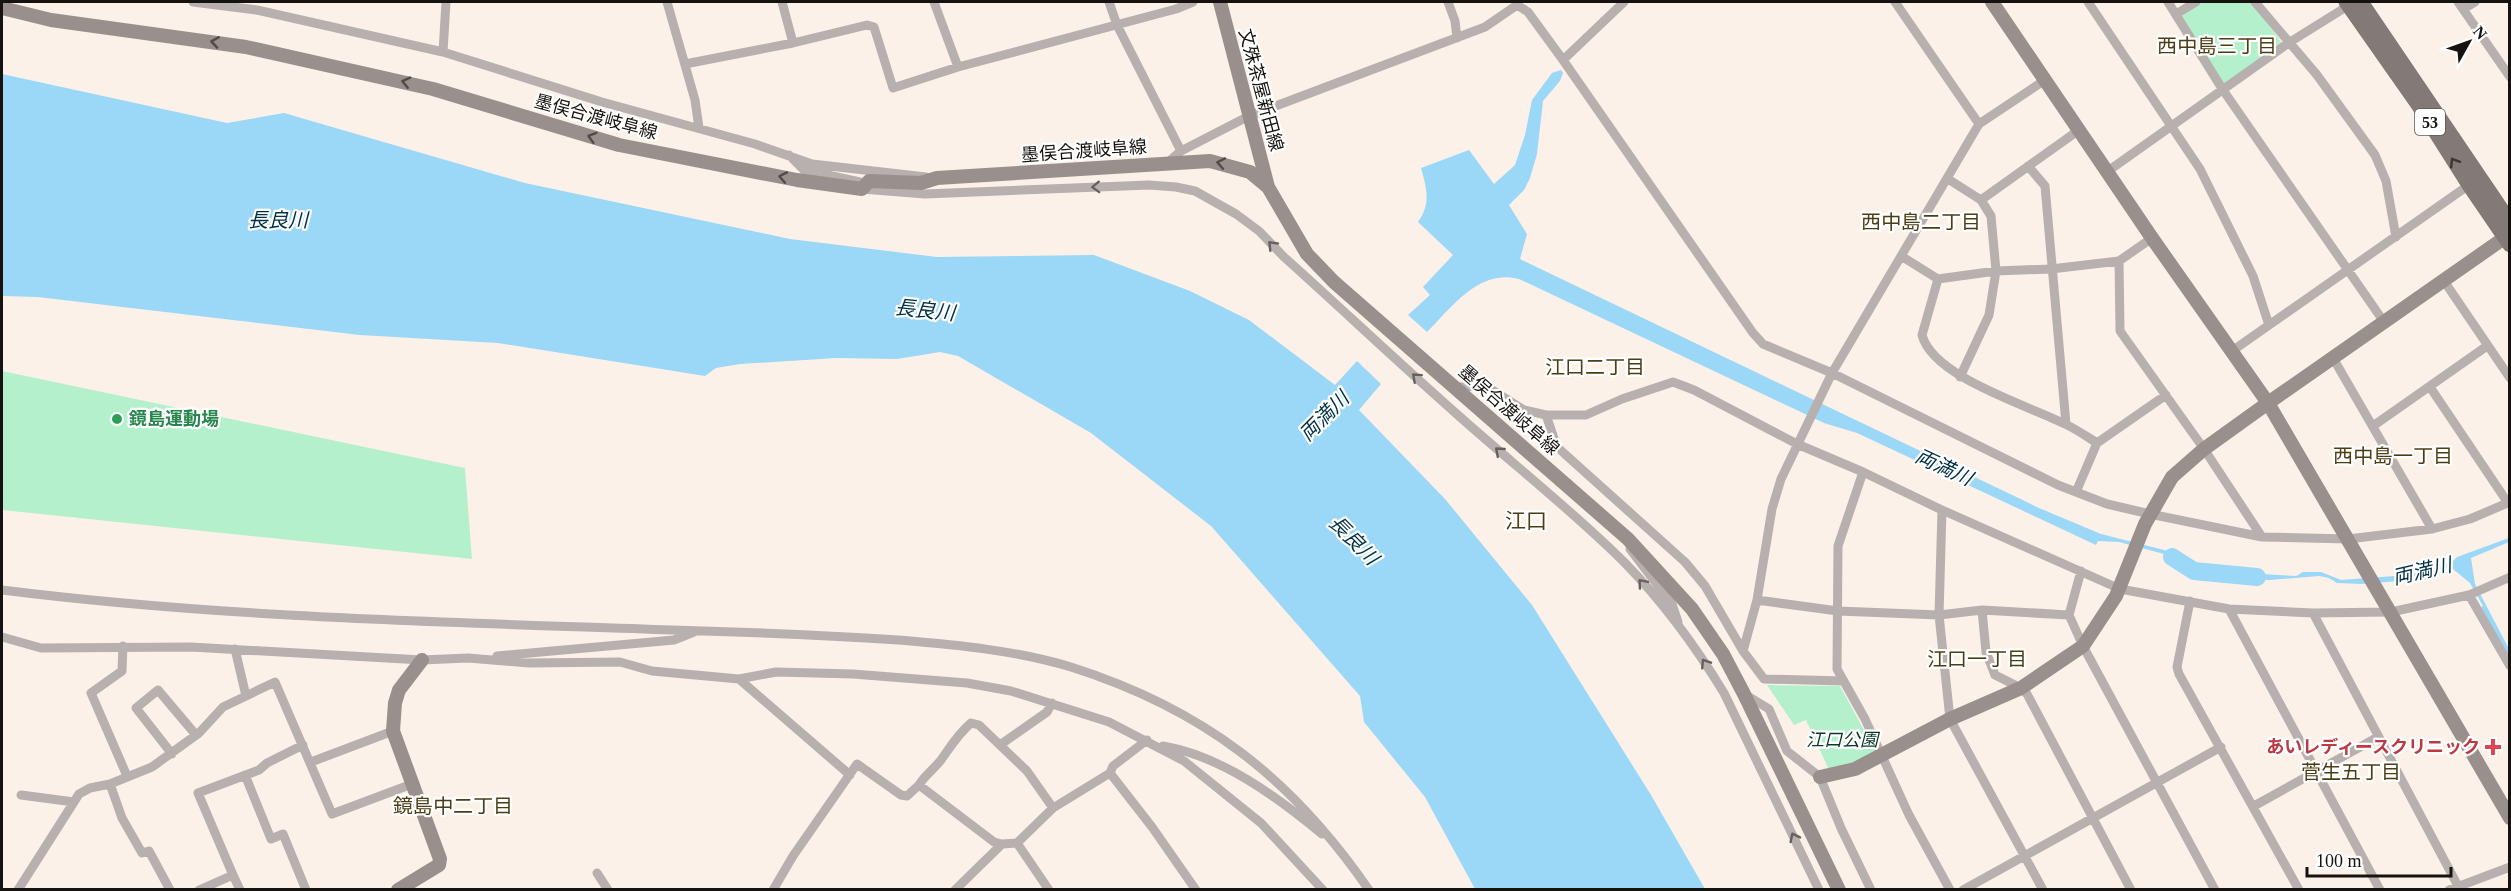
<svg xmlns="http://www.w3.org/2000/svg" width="2511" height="891" font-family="'Times New Roman','Noto Sans JP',serif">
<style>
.green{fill:#b5f0cd}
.water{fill:#9bd7f6}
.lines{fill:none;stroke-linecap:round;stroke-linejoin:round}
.river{stroke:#9bd7f6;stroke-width:18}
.street{stroke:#b7b0af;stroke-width:9}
.secondary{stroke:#99908d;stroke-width:14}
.primary{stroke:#837976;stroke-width:15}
.oneway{stroke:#514b48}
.oneway2{stroke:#3c3633}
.oneway3{stroke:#66615f}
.leisure-dot{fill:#2e9e5b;stroke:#fff;stroke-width:2}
.health-dot{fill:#e0444e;stroke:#fff;stroke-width:2}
.labels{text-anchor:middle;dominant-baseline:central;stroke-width:4.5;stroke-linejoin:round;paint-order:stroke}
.shield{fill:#fff;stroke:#5c5957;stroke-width:1.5}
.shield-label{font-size:16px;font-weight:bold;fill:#16120f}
.street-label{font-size:18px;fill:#16120f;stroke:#fff}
.leisure-label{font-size:18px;font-weight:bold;fill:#27864d;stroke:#fff;text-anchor:start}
.park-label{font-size:18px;font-style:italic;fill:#0a3823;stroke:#fff}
.health-label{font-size:18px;font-weight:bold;fill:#be3a42;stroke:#fff;text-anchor:end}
.neighbourhood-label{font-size:20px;fill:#4c3d15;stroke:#fff}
.water-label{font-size:20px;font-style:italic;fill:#003146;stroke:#fff}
.quarter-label{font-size:21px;fill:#4c3d15;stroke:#fff}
</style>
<rect width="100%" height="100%" fill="#fcf1e8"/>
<path class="green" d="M 2201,2 L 2253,2 L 2284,46 L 2224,84 L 2179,15 Z
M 2,371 L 465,468 L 472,559 L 2,510 Z
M 1767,685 L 1840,686 L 1877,754 L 1830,772 L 1806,720 L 1794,725 Z"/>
<path class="water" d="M 1561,70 L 1563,73 L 1560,81 L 1543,101 L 1537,154 L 1530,178 L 1524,190 L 1509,205 L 1527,234 L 1520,259 L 2039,508 L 2101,534 L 2168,551 L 2189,563 L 2222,567 L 2245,573 L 2296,576 L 2303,572 L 2321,572 L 2341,580 L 2408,575 L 2452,562 L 2457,557 L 2509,538 L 2509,542 L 2471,558 L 2475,584 L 2509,649 L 2509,658 L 2481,607 L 2483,606 L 2470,583 L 2453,569 L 2445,568 L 2411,580 L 2362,584 L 2337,583 L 2329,578 L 2319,576 L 2269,580 L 2242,578 L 2220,572 L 2190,570 L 2164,554 L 2119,542 L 2098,541 L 2096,545 L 1857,433 L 1824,423 L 1519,279 C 1479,268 1451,308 1427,332 L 1408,315 L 1430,295 L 1423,287 L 1453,255 L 1418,222 C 1431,204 1427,189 1421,168 L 1469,150 L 1494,184 L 1515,165 L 1525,135 L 1532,100 L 1552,73 Z
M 2,74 L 227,123 L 284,113 L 525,183 L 790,239 L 937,257 L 1094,255 L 1190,291 L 1249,320 L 1335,385 L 1357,361 L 1381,384 L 1359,410 L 1445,499 L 1532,605 L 1651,795 L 1705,889 L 1475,889 L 1425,797 L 1364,722 L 1360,696 L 1211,526 L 1091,433 L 958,356 L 940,352 L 897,359 L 836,358 L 740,364 L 716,368 L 705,376 L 498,343 L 360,335 L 38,297 L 2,296 Z"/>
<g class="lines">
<path class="river" d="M 2172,557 L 2194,571 L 2257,577"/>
<path class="street" d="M 193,2 L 257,10 L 443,52 L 602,102 L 755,144 L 812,164 L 926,177
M 667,2 L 695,100 L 699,128
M 782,2 L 793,43
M 934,2 L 958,67
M 1109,2 L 1117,25 L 1181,151 L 1166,164
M 1448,2 L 1455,21 L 1457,38
M 1895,2 L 1979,124
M 2088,2 L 2200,169 L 2253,276 L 2269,325
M 2168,2 L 2223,90 L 2384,322
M 2255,2 L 2317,75 L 2375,155 L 2386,181 L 2396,237
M 2458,2 L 2510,77
M 1517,5 L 1528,12 L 1563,60 L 1753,333 L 1763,344 L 1832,373 L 2058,485 L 2107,504 L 2150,514 L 2262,537 L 2348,539 L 2432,529 L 2470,519 L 2510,502
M 2463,9 L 2475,2
M 2176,14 L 2196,2
M 443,52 L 446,2
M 1563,60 L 1624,2
M 685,64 L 793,43 L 867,25 L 874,27 L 893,88 L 958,67 L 1176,9 L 1193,2
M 1181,151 L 1249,116 L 1485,27 L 1517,5 L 1517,2
M 789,155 L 804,170 L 860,182 L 862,189 L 925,194 L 1149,185 L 1176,187 L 1195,191 L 1236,214 L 1259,231 L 1284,257 C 1343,310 1400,364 1459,416 C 1514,465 1573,511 1625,563 C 1663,602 1696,647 1724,693 L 1819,890
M 2028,166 L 2045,186 L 2066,424
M 2108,171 L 2290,42 L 2351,4
M 1948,179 L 1981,200 L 1991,216 L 1996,271 L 1989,315 L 1960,377
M 1981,200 L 2079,130
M 1901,256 L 1938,279 L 1996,271 L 2051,269 L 2119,261 L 2152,238
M 2119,261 L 2120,331 L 2204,449 L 2262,537
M 1938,279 L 1922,335 C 1933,377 2027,405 2065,424 C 2076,429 2086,436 2097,443
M 2444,281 L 2510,378
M 2232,351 L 2469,185
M 2333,358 L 2432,529
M 1456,387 L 1486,386 L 1524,410 L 1546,415
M 2430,387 L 2508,503
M 2373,426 L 2487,346
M 1863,472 L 1838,546 L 1837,669 L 1865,719 L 1909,815 L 1950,890
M 2076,492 L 2097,443 L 2166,395
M 1942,510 L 1939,615 L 1950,719 L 2043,890
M 1630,549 L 1672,604 L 1678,622
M 2,590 C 224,618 448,622 672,630 C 748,632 823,635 898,640 C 956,645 1015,650 1071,667 C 1203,709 1291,777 1369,890
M 2469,595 L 2510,666
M 1757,600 L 1838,611 L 1939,615 L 1982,610 L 2069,615 L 2083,646 L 2215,890
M 2190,601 L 2177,667 L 2179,674 L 2299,890
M 2229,609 L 2380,890
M 1982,610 L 1986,652 L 1995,675 L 2021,688 L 2027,694 L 2131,890
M 2313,613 L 2458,886
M 2069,615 L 2081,571
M 2,637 L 41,648 L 191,647 L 422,660 L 468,658 L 529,663 L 620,662 L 652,671 L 739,679 L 776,672 L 853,674 L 967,683 L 1011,691 L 1109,722 L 1184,761 L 1261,823 L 1323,890
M 123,646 L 122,671 L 91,693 L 127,776
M 235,649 L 246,696
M 1743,651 L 1705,586 L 1685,562 L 1557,447 L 1546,415 L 1586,415 L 1622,399 L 1673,382 L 1694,390 L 1797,444 L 1863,472 L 1942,510 L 2120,589 L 2229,609 L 2313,613 L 2391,612 L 2469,595 L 2510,577
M 497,656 L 674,640 L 694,632
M 739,679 L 850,775
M 1844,681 L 1764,679 L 1743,651 L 1757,600 L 1772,509 L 1781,479 L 1832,373 L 1979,124 L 2045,80
M 1746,695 L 1769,709 L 1787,751 L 1820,777 L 1841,828 L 1871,890
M 1000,745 L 1047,712 L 1052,703
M 1163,746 C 1222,756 1277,797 1322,834
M 172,754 L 136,708 L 158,690 L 196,735
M 311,762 L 393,731
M 1110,773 L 1152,827 L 1196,890
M 245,775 L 271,839 L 283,834 L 306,890
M 110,784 L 122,818 L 142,853 L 149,851 L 170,890
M 919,785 C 925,775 934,769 941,760 C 951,746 958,734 971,723 L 979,725 L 1027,771 L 1053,808
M 21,795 L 74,802
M 2254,806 L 2378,737
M 1017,843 L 1049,890
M 597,873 L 608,890
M 233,875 L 240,890
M 18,890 L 79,794 L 90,788 L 110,784 L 152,767 L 199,733 L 223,707 L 275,682 L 332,814 L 412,784
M 199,890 L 233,875 L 198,793 L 259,770 L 267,763 L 303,745
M 773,890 L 793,856 L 857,764 L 901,795 L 907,796 L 919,785 L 994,842 L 1002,844 L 1017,843 L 1053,808 L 1110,773 L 1113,766 L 1147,740
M 955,890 L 1002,844
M 1963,890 L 2221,747
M 2449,890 L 2510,867"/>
<path class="secondary" d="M 1220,2 L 1268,187
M 1992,2 L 2152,238 L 2268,403 L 2510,818
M 2,8 L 51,20 L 246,47 L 433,89 L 619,145 L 797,180 L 862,189 L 869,181 L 921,183 L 937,178 L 1210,161 L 1250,172 L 1268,187 L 1307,254 L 1334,282 L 1628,539 L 1692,609 L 1723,654 L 1744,694 L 1839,890
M 1820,777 L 1855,769 L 1950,719 L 2021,688 L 2083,646 L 2116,596 L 2145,524 L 2172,477 L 2204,449 L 2268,403 L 2510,234
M 398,890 L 439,865 L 440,859 L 393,731 L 395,703 L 399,690 L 422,660"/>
<path class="primary" d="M 2346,2 L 2419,106 L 2469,185 L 2510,245
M 2361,2 L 2510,222"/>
</g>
<defs><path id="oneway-chevron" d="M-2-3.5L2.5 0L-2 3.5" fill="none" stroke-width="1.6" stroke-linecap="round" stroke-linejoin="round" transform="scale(1.5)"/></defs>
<g class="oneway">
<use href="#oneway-chevron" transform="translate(215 42) rotate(-171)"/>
<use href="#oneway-chevron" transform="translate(406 82) rotate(-167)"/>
<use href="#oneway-chevron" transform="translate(592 137) rotate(-164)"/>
<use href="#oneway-chevron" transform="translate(1221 163) rotate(-169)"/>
<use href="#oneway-chevron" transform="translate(783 177) rotate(-169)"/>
</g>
<use class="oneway2" href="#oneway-chevron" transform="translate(2454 162) rotate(-122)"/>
<g class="oneway3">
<use href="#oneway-chevron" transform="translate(1096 187) rotate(178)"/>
<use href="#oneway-chevron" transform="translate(1272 245) rotate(-134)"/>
<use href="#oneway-chevron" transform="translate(1416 377) rotate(-138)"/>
<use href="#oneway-chevron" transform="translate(1499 451) rotate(-139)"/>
<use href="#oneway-chevron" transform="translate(1642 583) rotate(-130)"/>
<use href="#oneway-chevron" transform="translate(1705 663) rotate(-123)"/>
<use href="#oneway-chevron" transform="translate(1794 837) rotate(-116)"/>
</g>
<circle class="leisure-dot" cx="117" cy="419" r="6"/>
<path class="health-dot" d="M2490 738h6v6h6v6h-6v6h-6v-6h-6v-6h6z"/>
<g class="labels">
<rect class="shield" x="2415" y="109" width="30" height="26" rx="4.5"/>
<g class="shield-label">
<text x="2430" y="122">53</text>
</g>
<g class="street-label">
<text transform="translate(1261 90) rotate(75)">文殊茶屋新田線</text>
<text transform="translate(596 117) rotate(15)">墨俣合渡岐阜線</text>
<text transform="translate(1084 151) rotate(-4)">墨俣合渡岐阜線</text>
<text transform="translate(1509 410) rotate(41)">墨俣合渡岐阜線</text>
</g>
<g class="leisure-label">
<text x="129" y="419">鏡島運動場</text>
</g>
<g class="park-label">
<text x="1842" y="740">江口公園</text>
</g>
<g class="health-label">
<text x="2480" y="747">あいレディースクリニック</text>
</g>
<g class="neighbourhood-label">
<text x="2217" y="46">西中島三丁目</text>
<text x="1921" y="222">西中島二丁目</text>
<text x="1595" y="367">江口二丁目</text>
<text x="2393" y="456">西中島一丁目</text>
<text x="1977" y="659">江口一丁目</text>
<text x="2351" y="772">菅生五丁目</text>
<text x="453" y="806">鏡島中二丁目</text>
</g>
<g class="water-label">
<text x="278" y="220">長良川</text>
<text transform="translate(925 310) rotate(6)">長良川</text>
<text transform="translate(1324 416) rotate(-45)">両満川</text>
<text transform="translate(1944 467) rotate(25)">両満川</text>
<text transform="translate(1354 540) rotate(45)">長良川</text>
<text transform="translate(2422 571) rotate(-13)">両満川</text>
</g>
<g class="quarter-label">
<text x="1526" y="521">江口</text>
</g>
</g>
<rect width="2511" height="891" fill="none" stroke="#16120f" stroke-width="6"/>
<g transform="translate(2469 42) rotate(50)" stroke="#ffffff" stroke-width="4.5" paint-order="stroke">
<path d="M0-4.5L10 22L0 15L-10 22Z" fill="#16120f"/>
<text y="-9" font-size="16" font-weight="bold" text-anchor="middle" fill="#16120f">N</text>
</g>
<path d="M2307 867v9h144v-9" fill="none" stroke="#16120f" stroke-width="3"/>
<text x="2316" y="867" font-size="18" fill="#16120f" stroke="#ffffff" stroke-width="4.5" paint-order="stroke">100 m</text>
</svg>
